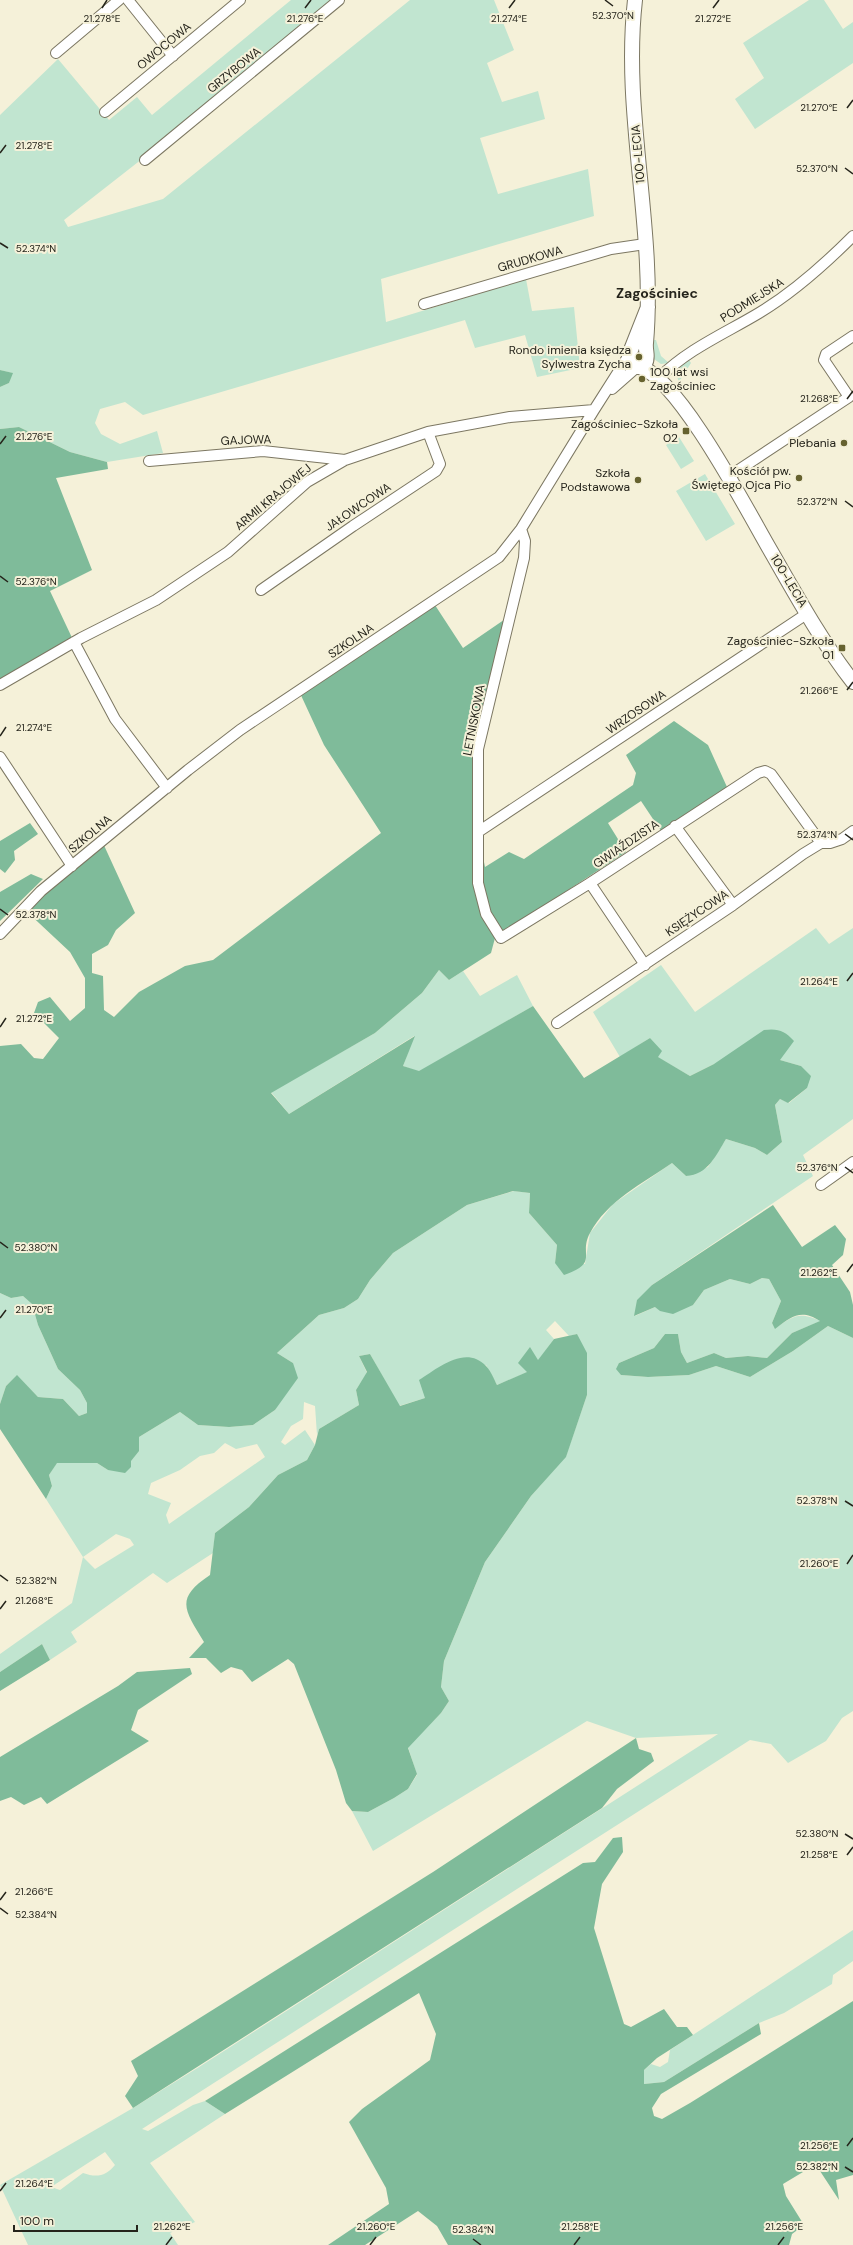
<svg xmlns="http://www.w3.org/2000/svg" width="853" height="2245" font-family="'DM Sans',sans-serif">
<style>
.green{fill:#c1e5d0;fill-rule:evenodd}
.forest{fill:#7fbb9a}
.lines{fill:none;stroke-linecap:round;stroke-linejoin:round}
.street-casing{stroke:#7c7762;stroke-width:12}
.secondary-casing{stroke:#7c7762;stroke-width:16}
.street{stroke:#fff;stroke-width:10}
.secondary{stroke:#fff;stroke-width:14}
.ticks{fill:none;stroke:#25241b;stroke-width:1.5}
.poi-dot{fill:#66622f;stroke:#f5f1d9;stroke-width:1.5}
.labels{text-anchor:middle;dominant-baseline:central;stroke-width:4;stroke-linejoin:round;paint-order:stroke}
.street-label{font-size:12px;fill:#25241b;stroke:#f5f1d9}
.poi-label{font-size:12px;fill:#25241b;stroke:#f5f1d9;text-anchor:end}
.quarter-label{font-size:14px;font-weight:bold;fill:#25241b;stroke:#f5f1d9}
.ticks-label{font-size:10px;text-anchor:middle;fill:#25241b;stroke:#f5f1d9;stroke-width:4;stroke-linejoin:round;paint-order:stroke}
</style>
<rect width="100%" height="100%" fill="#f5f1d9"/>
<path class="green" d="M 291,0 L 331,0 L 142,159 L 64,220 L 68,227 L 163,199 L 410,0 L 494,0 L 514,50 L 487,63 L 502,102 L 538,91 L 545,119 L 480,138 L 498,194 L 588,169 L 594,216 L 381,279 L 386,322 L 526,279 L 532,311 L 574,307 L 580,368 L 537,377 L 525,335 L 475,348 L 465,320 L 143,415 L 125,402 L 100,409 L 95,423 L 101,434 L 120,444 L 157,431 L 163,453 L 107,462 L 70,452 L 19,427 L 0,429 L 0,387 L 9,383 L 12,373 L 0,370 L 0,115 L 58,59 L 109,120 L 137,97 L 152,115 Z
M 809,0 L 824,0 L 843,29 L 853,22 L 853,63 L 755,129 L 735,99 L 764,78 L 743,43 Z
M 649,340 L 656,340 L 661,356 L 669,363 L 661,364 L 654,359 Z
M 689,360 L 691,363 L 679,382 C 674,371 681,365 689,360 Z
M 679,437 L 694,461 L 681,469 L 666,445 Z
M 705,474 L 735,524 L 706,541 L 676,491 Z
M 816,928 L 829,944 L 853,928 L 853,1119 L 803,1155 L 813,1176 L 652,1285 L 635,1316 L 655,1307 L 693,1305 L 704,1290 L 730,1279 L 750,1284 L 762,1278 L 769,1279 L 781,1301 L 772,1323 L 775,1328 C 794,1316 798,1311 821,1321 L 792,1333 L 767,1358 L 748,1356 L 726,1358 L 714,1353 L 687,1363 L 681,1352 L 678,1334 L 665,1334 L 654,1348 L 619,1363 L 621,1375 L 648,1377 L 689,1375 L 716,1366 L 750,1377 L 793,1351 L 828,1326 L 853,1338 L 853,1711 L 842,1718 L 826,1741 L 788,1763 L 771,1744 L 750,1740 L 142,2129 L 148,2131 L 193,2105 L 205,2101 L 225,2114 L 150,2163 L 195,2222 L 170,2233 L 178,2245 L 28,2245 L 0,2185 L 133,2108 L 199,2067 L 718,1734 L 636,1738 L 587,1721 L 373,1851 L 352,1811 L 368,1812 L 394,1798 L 408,1789 L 417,1775 L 408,1747 L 441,1713 L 449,1701 L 441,1687 L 444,1661 L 485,1562 L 531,1496 L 566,1456 L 587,1395 L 577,1334 L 569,1336 L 555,1321 L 546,1330 L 554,1339 L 538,1361 L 530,1348 L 528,1372 L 497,1385 L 486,1365 L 425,1398 L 399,1406 L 370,1354 L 359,1356 L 367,1373 L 356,1390 L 359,1405 L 319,1429 L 317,1435 L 315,1406 L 304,1402 L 303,1419 L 291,1426 L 281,1442 L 285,1445 L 305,1430 L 315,1445 L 307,1460 L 278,1475 L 249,1507 L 215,1533 L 213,1553 L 167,1583 L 153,1573 L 71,1632 L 77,1642 L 50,1660 L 42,1644 L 0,1672 L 0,1654 L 72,1603 L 83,1557 L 46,1499 L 52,1486 L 49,1475 L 57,1462 L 97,1463 L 108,1470 C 129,1461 138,1462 139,1437 L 180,1412 L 198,1425 L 229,1427 L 253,1425 L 275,1410 L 293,1363 L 277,1353 L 319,1315 L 344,1308 L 358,1299 L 370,1280 L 393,1253 L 467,1205 L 514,1191 L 530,1193 L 529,1213 L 557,1245 L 555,1263 L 585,1264 L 590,1233 L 613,1204 L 672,1163 L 686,1176 L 708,1167 L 726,1139 L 755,1148 L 767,1155 L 782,1142 L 775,1105 L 780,1099 L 789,1103 L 807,1088 L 801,1066 L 780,1060 L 714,1064 L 690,1076 L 657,1057 L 650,1038 L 620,1057 L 593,1012 L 661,965 L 695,1012 ZM 225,1443 L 236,1449 L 257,1444 L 265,1457 L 169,1524 L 166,1515 L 171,1503 L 148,1494 L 151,1483 L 180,1470 L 200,1456 L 214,1453 ZM 116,1534 L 130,1539 L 134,1545 L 95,1569 L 83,1557 ZM 105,2152 L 115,2165 C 106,2176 97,2178 83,2173 L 60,2190 L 51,2187 Z
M 439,970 L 449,980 L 463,971 L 480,996 L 517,975 L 533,1006 L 419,1072 L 403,1066 L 414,1036 L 289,1114 L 271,1092 L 375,1033 L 422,993 Z
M 0,1293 L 11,1298 L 23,1296 L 32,1304 L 38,1325 L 58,1369 L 80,1390 L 87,1403 L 87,1413 L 79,1416 L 63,1399 L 38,1397 L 17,1376 L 6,1386 L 0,1404 Z
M 853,1930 L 853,1961 L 833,1975 L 832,1984 L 784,2013 L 759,2023 L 664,2082 L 644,2084 L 644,2070 L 651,2064 L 660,2067 L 668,2062 L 670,2050 Z"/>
<path class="forest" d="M 0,370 L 13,373 L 9,383 L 0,387 Z
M 19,427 L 70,452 L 107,462 L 108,469 L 56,478 L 92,570 L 50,591 L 74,642 L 0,685 L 0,429 Z
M 433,602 L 463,648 L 511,615 L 478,749 L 478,832 L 485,867 L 509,852 L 524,859 L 633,785 L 636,773 L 626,755 L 674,721 L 708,745 L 727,787 L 661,831 L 641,801 L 608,823 L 626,852 L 495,938 L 491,953 L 449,980 L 439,970 L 422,993 L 375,1033 L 271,1093 L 289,1114 L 415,1036 L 403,1066 L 419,1071 L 533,1006 L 584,1078 L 650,1038 L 662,1051 L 658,1057 L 690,1076 L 714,1064 L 764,1030 C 778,1028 785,1031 794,1041 L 780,1060 L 801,1066 L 811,1076 L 807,1088 L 788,1103 L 780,1099 L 775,1105 L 782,1142 L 767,1155 L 755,1148 L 726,1139 C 716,1155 708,1175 686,1176 L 672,1163 C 643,1183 607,1201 590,1233 C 578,1255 600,1262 564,1275 L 555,1263 L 557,1245 L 529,1213 L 530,1193 L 513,1191 L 467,1205 L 393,1253 L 370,1280 L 358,1299 L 344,1308 L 319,1315 L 277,1353 L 293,1363 L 298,1378 L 275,1410 L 253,1425 L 229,1427 L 198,1425 L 180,1412 L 139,1437 L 139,1451 L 131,1461 L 131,1467 L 125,1473 L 108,1470 L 97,1463 L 57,1463 L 49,1475 L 52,1486 L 46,1499 L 0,1429 L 0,1404 L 6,1386 L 17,1375 L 38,1397 L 63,1399 L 79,1416 L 87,1413 L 87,1403 L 80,1390 L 58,1369 L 38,1325 L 32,1304 L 23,1296 L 11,1298 L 0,1293 L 0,1046 L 21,1044 L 34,1058 L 43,1059 L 59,1038 L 34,1013 L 38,1002 L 50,997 L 70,1021 L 85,1008 L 85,978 L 70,952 L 24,909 L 102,841 L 135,913 L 116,930 L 108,945 L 92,954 L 92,973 L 103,976 L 104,1010 L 114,1017 L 139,992 L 185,966 L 213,960 L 381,833 L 324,745 L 299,691 Z
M 30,823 L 38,834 L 14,851 L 15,860 L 5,873 L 0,869 L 0,841 Z
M 31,874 L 43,879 L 0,921 L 0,892 Z
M 773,1205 L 802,1247 L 835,1225 L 846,1239 L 843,1255 L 832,1265 L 850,1292 L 853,1305 L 853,1338 L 828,1326 L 793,1351 L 750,1377 L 716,1366 L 689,1375 L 648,1377 L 621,1375 L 616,1369 L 619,1363 L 654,1348 L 665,1334 L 678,1334 L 681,1352 L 687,1363 L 714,1353 L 726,1358 L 748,1356 L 767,1358 L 792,1333 L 820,1321 C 801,1309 792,1316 775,1329 L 772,1323 L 781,1301 L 769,1279 L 762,1278 L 750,1284 L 730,1279 L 704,1290 L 693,1305 L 673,1314 L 660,1311 L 655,1307 L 634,1316 L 637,1300 L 652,1285 Z
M 577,1334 L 587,1353 L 587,1395 L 566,1457 L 531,1496 L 485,1562 L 444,1661 L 441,1687 L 449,1701 L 441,1713 L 408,1748 L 417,1774 L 408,1789 L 394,1798 L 368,1812 L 352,1811 L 346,1803 L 336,1770 L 294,1664 L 288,1659 L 252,1682 L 242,1670 L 231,1667 L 221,1673 L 206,1658 L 189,1658 L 204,1642 C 185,1610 174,1599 210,1575 L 215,1533 L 249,1507 L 278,1475 L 307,1460 L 315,1445 L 319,1429 L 359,1405 L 356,1390 L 367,1372 L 359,1356 L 370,1354 L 400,1406 L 425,1398 L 419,1380 C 437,1369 465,1344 486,1366 C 491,1371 494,1379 497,1385 L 527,1372 L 518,1363 L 530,1347 L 538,1360 L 554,1339 Z
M 42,1644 L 50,1660 L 0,1691 L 0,1672 Z
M 190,1668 L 192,1674 L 138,1710 L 131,1730 L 149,1741 L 47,1804 L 41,1797 L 24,1805 L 11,1797 L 0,1801 L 0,1757 L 118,1686 L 137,1672 Z
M 636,1738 L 639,1749 L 651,1753 L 654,1761 L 617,1789 L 602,1808 L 133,2108 L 125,2096 L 138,2076 L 131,2061 L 433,1872 Z
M 622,1837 L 623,1852 L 602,1884 L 594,1928 L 624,2024 L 631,2027 L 664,2009 L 677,2027 L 687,2027 L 693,2035 L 657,2058 L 644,2070 L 644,2084 L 664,2082 L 759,2023 L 761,2034 L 661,2094 L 652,2108 L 654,2116 L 662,2119 L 690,2103 L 853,2001 L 853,2175 L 836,2180 L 839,2200 L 820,2171 L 808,2169 L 783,2184 L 786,2196 L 804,2225 L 792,2234 L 789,2245 L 448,2245 L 437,2226 L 418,2211 L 365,2245 L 328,2245 L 389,2204 L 386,2188 L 349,2122 L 362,2109 L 430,2060 L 436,2034 L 419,1993 L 225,2114 L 205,2101 L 583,1863 L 595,1862 L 613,1838 Z"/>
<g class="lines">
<g class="street-casing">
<path id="street" d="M 128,0 L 173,56
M 56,53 L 119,0
M 105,112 L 240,0
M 145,160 L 339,0
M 424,304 L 611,249 L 645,244
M 659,378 C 688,349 724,334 759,313 C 794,292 824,265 853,236
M 612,389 L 637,367
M 149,461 L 263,451 L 345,460
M 728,477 L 849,397 L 824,360 L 826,354 L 853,336
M 521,529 L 525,541 L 524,558 L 478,749 L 478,883 L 486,914 L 501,938 L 590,883 L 758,773 L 765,771 L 771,774 L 821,843
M 261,590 L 353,526 L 436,471 L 440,464 L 428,432
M 74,642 L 115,719 L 167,788
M 0,685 L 81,638 L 156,600 L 228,552 L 307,482 L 345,460 L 428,432 L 510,417 L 594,410
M 0,757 L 72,866
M 675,826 L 733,905
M 478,832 L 808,613
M 590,883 L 645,965
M 0,934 L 41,891 L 188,770 L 240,730 L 499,557 L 521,529 L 594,410 L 629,355
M 557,1023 L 733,905 L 803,854 L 821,843 L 830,843 L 842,839 L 853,831
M 821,1185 L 853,1162"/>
</g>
<g class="secondary-casing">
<path id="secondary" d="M 635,0 C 622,114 656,229 646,343 C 645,351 649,357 645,364 L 637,367 L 632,364 L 629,355 L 648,307
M 640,367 C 679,379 747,510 769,548 C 795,593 821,641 853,682"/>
</g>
<use href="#street" class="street"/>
<use href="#secondary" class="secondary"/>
</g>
<path class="ticks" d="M 605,0 L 613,6M 102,8 L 107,0M 305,8 L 311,0M 509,8 L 515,0M 713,8 L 719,0M 847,108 L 853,100M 0,153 L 6,145M 845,168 L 853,174M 0,243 L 8,248M 847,399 L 853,391M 0,444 L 6,436M 845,501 L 853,507M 0,576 L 8,582M 847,690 L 853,682M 0,736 L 6,727M 845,834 L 853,840M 0,909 L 8,915M 847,981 L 853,973M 0,1027 L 6,1018M 845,1167 L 853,1173M 0,1242 L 8,1248M 847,1272 L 853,1264M 0,1318 L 6,1310M 845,1501 L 853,1506M 847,1564 L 853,1555M 0,1575 L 8,1581M 0,1609 L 6,1601M 845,1834 L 853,1839M 847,1855 L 853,1847M 0,1900 L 6,1892M 0,1908 L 8,1914M 847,2146 L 853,2138M 845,2167 L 853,2172M 0,2191 L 6,2183M 473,2239 L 481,2245M 166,2245 L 172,2237M 370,2245 L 376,2237M 574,2245 L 580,2237M 778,2245 L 784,2237"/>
<g class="poi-dot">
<circle cx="639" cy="357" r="4"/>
<circle cx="642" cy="379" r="4"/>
<rect x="682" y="427" width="8" height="8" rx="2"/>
<circle cx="844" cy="443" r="4"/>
<circle cx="799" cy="478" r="4"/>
<circle cx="638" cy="480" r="4"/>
<rect x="838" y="644" width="8" height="8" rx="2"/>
</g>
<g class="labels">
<g class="street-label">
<text transform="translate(164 46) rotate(-40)">OWOCOWA</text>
<text transform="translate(234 70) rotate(-39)">GRZYBOWA</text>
<text transform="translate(638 154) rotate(-95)">100-LECIA</text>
<text transform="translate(530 259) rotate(-16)">GRUDKOWA</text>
<text transform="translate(752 300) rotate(-32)">PODMIEJSKA</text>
<text transform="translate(246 440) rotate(-2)">GAJOWA</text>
<text transform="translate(273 497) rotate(-40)">ARMII KRAJOWEJ</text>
<text transform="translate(358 507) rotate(-34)">JAŁOWCOWA</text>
<text transform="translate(789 581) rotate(59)">100-LECIA</text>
<text transform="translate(351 641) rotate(-34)">SZKOLNA</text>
<text transform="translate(636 712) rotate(-34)">WRZOSOWA</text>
<text transform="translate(474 720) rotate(-79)">LETNISKOWA</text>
<text transform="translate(90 834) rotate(-40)">SZKOLNA</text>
<text transform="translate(626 844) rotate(-34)">GWIAŹDZISTA</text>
<text transform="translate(697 913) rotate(-34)">KSIĘŻYCOWA</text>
</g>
<g class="poi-label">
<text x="631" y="350">Rondo imienia księdza<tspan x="631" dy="14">Sylwestra Zycha</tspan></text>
<text x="650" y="372" text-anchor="start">100 lat wsi<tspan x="650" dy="14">Zagościniec</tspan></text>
<text x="678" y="424">Zagościniec-Szkoła<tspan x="678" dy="14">02</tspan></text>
<text x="836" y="443">Plebania</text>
<text x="791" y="471">Kościół pw.<tspan x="791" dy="14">Świętego Ojca Pio</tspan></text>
<text x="630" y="473">Szkoła<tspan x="630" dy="14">Podstawowa</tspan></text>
<text x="834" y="641">Zagościniec-Szkoła<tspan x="834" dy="14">01</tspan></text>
</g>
<g class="quarter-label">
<text x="657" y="293">Zagościniec</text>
</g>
</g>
<g class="ticks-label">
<text x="613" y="19">52.370°N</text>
<text x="102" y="22">21.278°E</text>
<text x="305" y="22">21.276°E</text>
<text x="509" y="22">21.274°E</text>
<text x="713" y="22">21.272°E</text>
<text x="819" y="111">21.270°E</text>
<text x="34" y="149">21.278°E</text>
<text x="817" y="172">52.370°N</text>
<text x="36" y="252">52.374°N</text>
<text x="819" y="402">21.268°E</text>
<text x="34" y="440">21.276°E</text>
<text x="817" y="505">52.372°N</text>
<text x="36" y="585">52.376°N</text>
<text x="819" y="694">21.266°E</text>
<text x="34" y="731">21.274°E</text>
<text x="817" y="838">52.374°N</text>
<text x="36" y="918">52.378°N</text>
<text x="819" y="985">21.264°E</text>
<text x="34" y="1022">21.272°E</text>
<text x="817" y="1171">52.376°N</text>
<text x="36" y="1251">52.380°N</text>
<text x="819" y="1276">21.262°E</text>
<text x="34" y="1313">21.270°E</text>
<text x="817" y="1504">52.378°N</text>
<text x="819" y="1567">21.260°E</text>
<text x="36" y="1584">52.382°N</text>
<text x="34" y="1604">21.268°E</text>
<text x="817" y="1837">52.380°N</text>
<text x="819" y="1858">21.258°E</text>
<text x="34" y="1895">21.266°E</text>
<text x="36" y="1918">52.384°N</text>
<text x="819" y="2149">21.256°E</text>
<text x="817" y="2170">52.382°N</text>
<text x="34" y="2187">21.264°E</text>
<text x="172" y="2230">21.262°E</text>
<text x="376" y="2230">21.260°E</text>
<text x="580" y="2230">21.258°E</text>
<text x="784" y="2230">21.256°E</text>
<text x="473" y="2233">52.384°N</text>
</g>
<path d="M14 2225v6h123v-6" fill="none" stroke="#25241b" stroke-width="2"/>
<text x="20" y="2225" font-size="12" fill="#25241b" stroke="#f5f1d9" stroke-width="3" paint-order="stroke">100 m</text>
</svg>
